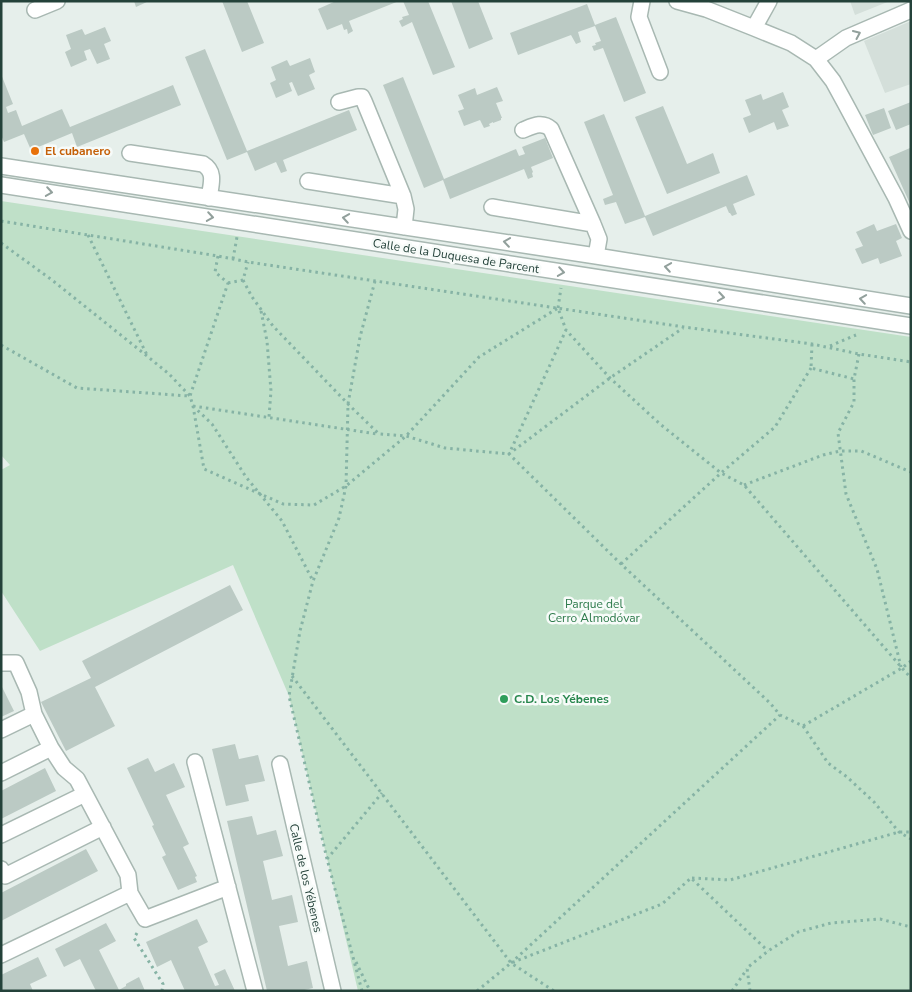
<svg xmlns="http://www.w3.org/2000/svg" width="912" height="992" font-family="'Nunito Sans',sans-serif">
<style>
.built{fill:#d4dfda}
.green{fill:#bfe0c8}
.building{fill:#bbcac4}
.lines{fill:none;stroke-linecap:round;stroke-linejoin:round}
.minor-casing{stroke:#a8b8b2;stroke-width:18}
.path{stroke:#86b3a5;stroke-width:3;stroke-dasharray:2.5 4;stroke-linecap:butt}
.minor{stroke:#fff;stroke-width:15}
.oneway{stroke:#92a09c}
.food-dot{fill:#e8710a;stroke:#f7fbf9;stroke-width:2}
.leisure-dot{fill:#2e9e5b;stroke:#f7fbf9;stroke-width:2}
.labels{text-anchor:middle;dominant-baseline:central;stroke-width:5;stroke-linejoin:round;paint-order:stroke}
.food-label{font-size:12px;font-weight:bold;fill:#c56008;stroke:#f7fbf9;text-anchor:start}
.street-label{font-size:12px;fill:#24423a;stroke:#f7fbf9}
.park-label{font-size:12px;fill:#2d7a4b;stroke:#f7fbf9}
.leisure-label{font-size:12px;font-weight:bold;fill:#27864d;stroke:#f7fbf9;text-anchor:start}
</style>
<rect width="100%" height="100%" fill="#e6efeb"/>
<path class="built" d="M 850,1 L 890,1 L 855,15 Z
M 911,21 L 911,84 L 885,93 L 864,41 Z"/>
<path class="green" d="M 1,201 L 911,337 L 911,991 L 358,991 L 289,696 L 233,565 L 40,651 L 1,591 L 1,470 L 10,465 L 1,455 Z"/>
<path class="building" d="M 134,1 L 149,1 L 136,7 Z
M 222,1 L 247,1 L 264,43 L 242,52 Z
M 336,1 L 399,1 L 349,21 L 353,31 L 348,34 L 347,29 L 344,30 L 342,24 L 327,30 L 318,9 Z
M 403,1 L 428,1 L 455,67 L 433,75 L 412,22 L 402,27 L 399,21 L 403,19 L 402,17 L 409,15 Z
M 451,1 L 478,1 L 493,39 L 469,49 Z
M 587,4 L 595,25 L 616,17 L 646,93 L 624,102 L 603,48 L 594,51 L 592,46 L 596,45 L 595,43 L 601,41 L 595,26 L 578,32 L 581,42 L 576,44 L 571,35 L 518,55 L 510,33 Z
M 105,27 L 111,41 L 104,44 L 110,59 L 97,64 L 90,49 L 84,51 L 87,60 L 71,67 L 65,52 L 71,49 L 66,35 L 82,29 L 85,35 Z
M 205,49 L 247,151 L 349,110 L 357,130 L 283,160 L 287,171 L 281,173 L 276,162 L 255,171 L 247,152 L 227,160 L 185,57 Z
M 310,58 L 315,72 L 309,75 L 315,89 L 298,96 L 292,82 L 289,83 L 292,91 L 276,98 L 270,83 L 276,80 L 271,67 L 287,60 L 290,66 Z
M 1,74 L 13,104 L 6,107 L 8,113 L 16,110 L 22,126 L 62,109 L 70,127 L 173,85 L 181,105 L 77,147 L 72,133 L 31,150 L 24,134 L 4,142 L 1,135 Z
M 403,77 L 444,179 L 516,149 L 519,156 L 525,154 L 522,147 L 545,138 L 553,158 L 531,167 L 533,172 L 532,173 L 533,177 L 528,179 L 524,169 L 450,199 L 443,180 L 424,188 L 383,85 Z
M 497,87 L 503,101 L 496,103 L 502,118 L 501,118 L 501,120 L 493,123 L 493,122 L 489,124 L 490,126 L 484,128 L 480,120 L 464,126 L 458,111 L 464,109 L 458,95 L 475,88 L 477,95 Z
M 783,92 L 789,107 L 782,110 L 789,126 L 777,130 L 774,122 L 749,133 L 743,118 L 751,115 L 745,100 L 761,94 L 763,100 Z
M 911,102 L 911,124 L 896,130 L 888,111 Z
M 663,106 L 687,164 L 713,153 L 720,173 L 667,194 L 635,117 Z
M 884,108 L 891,128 L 873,135 L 865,115 Z
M 604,114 L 645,216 L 747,175 L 755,195 L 733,204 L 737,214 L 732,216 L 730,213 L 729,213 L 726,206 L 653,236 L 645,217 L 625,224 L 616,202 L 605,205 L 603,199 L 613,195 L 584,122 Z
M 910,148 L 911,151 L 911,206 L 889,157 Z
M 874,224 L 877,231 L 896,224 L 902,238 L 896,241 L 902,256 L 880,264 L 878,258 L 862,264 L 855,249 L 863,246 L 856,232 Z
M 230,585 L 243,610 L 95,687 L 115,726 L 66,751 L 41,702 L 91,678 L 82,661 Z
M 1,685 L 14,711 L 1,717 Z
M 235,744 L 239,759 L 258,755 L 265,781 L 245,785 L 249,801 L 226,806 L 212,749 Z
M 148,758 L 155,772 L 174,763 L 185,787 L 166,795 L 189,844 L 183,847 L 197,876 L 195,877 L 197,882 L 178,890 L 162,857 L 166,855 L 152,826 L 154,825 L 127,768 Z
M 45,768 L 56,791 L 1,819 L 1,791 Z
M 252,816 L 257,835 L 276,830 L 283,856 L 263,861 L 272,900 L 292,895 L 298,922 L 279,926 L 288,966 L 307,961 L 313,988 L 300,991 L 267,991 L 227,821 Z
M 86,849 L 98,871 L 1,921 L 1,893 Z
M 197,919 L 208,942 L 198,947 L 215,986 L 219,985 L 214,974 L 225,969 L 235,991 L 185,991 L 171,960 L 157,967 L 146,942 Z
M 106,923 L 116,941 L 99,950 L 119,990 L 126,986 L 126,984 L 139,977 L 145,991 L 96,991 L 80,959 L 64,967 L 55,949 Z
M 38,957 L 47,976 L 30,984 L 33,991 L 1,991 L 1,975 Z"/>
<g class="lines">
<g class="minor-casing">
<path id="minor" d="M 642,1 L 639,17 L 660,72
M 677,1 L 706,9 L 754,28 L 791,43 L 816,59 L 833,81 L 845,103 L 896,198 L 911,231
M 35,10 L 57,1
M 754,28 L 769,1
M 816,59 L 846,38 L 911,10
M 339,102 L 358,97 L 362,97 L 364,101 L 403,196 L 406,209 L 404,227
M 523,130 C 533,126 542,121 551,129 L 593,224 L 599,239 L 596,256
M 130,153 L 203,164 C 216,172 211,184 209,198
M 1,166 L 596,256 L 911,306
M 308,181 L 403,196
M 1,185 L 911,326
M 492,207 L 593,224
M 1,663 L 16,663 L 29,692 L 34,714 L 51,748 L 64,768 L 77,779 L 128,875 L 130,893
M 1,730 L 34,714
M 195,762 L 255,991
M 280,764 L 333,991
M 1,773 L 51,748
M 1,835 L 85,794
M 1,869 L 5,876 L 103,827
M 1,955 L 130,893 L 145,919 L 228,887"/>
</g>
<path class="path" d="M 1,221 L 218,256 L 248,262 L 684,327 L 812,344 L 859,354 L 911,362
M 88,235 L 147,355
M 1,243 L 52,280 L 147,356 L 169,374 L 190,396
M 218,256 L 215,272 L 228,283 L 190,396 L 193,406 L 204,469 L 283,504 L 314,505 L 346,486 L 406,436 L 479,357 L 558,308 L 566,330
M 233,259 L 237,237
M 243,280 L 252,297 L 273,326 L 348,404 L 379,434 L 406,436 L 445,448 L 509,454 L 610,378 L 683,328
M 228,283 L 243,280 L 248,262
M 558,308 L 561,288
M 261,311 L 267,341 L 271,391 L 269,417
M 812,344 L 811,368 L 854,379
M 1,345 L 77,388 L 189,396
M 830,346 L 856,335
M 859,354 L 854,379 L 854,402 L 838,433 L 846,494 L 877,569 L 901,667
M 193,406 L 212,424 L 246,477 L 282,521 L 313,581
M 193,406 L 377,434
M 744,485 L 823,455 L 840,451 L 861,451 L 911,472
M 621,564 L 721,473 L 775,427 L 811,368
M 911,661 L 902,668 L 803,726 L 780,715 L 770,703 L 621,564 L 509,454 L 566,330 L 610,378 L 660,424 L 721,473 L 744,485 L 902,668 L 911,678
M 292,676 L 511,963 L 554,991
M 803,726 L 828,763 L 847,777 L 874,802 L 899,832 L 911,839
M 327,859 L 382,793
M 692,878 L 730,880 L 899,832 L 911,832
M 137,933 L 134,938 L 163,984 L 162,991
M 356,962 L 370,991
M 511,963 L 780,715
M 362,991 L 327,859 L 289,696 L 300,631 L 313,581 L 339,518 L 346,486 L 348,404 L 360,337 L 375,281
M 477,991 L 511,963 L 662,904 L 691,878 L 768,951
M 732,991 L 747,969
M 750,991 L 747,968 L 768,951 L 798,932 L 831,923 L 880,919 L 911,927"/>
<use href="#minor" class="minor"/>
</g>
<defs><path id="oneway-chevron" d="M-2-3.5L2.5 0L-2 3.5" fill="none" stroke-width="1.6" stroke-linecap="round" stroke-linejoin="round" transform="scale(1.25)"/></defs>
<g class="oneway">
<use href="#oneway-chevron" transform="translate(857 34) rotate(-24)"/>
<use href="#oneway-chevron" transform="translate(49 192) rotate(9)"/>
<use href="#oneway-chevron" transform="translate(210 217) rotate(9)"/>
<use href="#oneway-chevron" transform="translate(346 218) rotate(-171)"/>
<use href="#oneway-chevron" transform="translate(507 242) rotate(-172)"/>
<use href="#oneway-chevron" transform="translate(668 267) rotate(-171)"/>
<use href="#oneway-chevron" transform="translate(561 272) rotate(9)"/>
<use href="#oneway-chevron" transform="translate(721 297) rotate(9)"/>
<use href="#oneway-chevron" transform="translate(863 299) rotate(-171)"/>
</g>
<circle class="food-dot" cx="35" cy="151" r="5"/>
<circle class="leisure-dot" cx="504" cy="699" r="5"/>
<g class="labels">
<g class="food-label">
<text x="45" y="151">El cubanero</text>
</g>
<g class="street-label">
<text transform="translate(456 256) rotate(9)">Calle de la Duquesa de Parcent</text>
<text transform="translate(306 878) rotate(77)">Calle de los Yébenes</text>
</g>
<g class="park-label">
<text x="594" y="604">Parque del<tspan x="594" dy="14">Cerro Almodóvar</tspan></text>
</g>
<g class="leisure-label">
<text x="514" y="699">C.D. Los Yébenes</text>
</g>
</g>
<rect width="912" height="992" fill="none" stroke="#24423a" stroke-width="5"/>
</svg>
